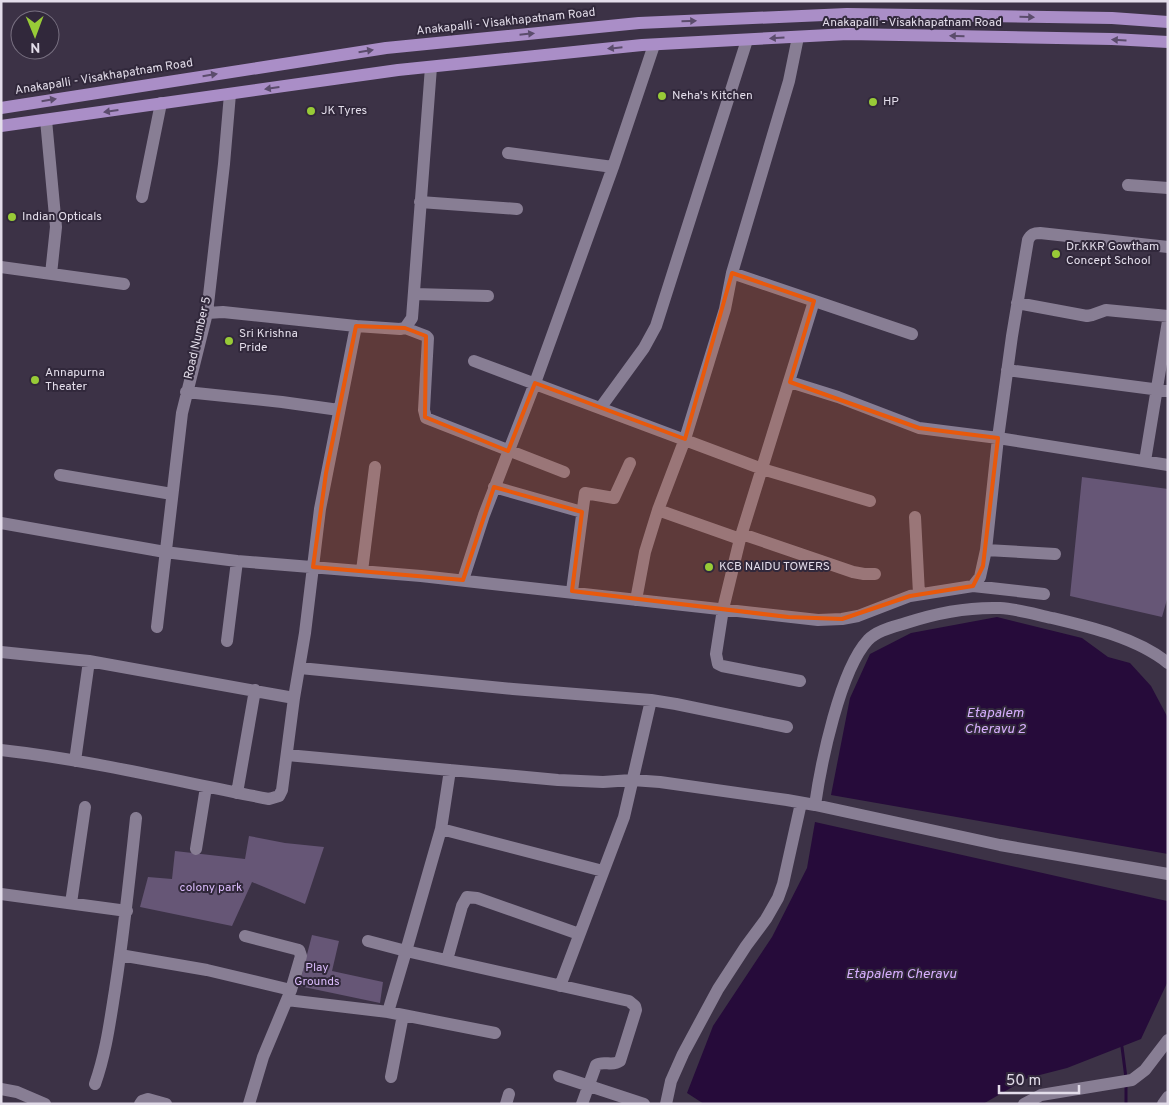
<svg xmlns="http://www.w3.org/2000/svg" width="1169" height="1105" font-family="Overpass,sans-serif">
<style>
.green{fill:#665676}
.water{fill:#260b3a}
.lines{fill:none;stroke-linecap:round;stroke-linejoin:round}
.stream{stroke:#260b3a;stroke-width:3}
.minor{stroke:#887e94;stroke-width:12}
.major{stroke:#aa8ec7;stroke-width:12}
.oneway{fill:#5b4c6c}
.marked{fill:#e8590c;fill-opacity:0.2;stroke:#e8590c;stroke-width:4;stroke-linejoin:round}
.poi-dot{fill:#98cb37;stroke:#31283b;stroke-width:2}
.labels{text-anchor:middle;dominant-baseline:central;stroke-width:4;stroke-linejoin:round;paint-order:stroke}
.street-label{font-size:12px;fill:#e3ddea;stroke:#31283b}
.poi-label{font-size:12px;fill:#e3ddea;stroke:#31283b;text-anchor:start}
.park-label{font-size:12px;fill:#dabbfb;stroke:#31283b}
.water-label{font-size:14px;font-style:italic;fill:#d7affe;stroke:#31283b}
</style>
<rect width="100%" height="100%" fill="#3c3246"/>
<path class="green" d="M 1082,477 L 1168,489 L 1168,596 L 1162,617 L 1070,596 Z
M 249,836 L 285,843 L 324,847 L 305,904 L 252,882 L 232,926 L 140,907 L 148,877 L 172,879 L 175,851 L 245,859 Z
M 312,935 L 339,941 L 332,971 L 383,982 L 380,1003 L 299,986 Z"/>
<path class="water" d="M 997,617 L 1082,638 L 1108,657 L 1130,663 L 1151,686 L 1168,718 L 1168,854 L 831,795 L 850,698 L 870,654 L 911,633 Z
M 815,822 L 1167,901 L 1168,981 L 1141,1039 L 1067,1068 L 1028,1078 L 983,1104 L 704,1104 L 687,1093 L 713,1026 L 772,937 L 807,868 Z"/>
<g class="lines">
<path class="stream" d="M 1122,1047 L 1126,1078
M 1126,1104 L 1126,1084"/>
<path class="minor" d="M 46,120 L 56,227 L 51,274
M 508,153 L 613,167
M 1128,185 L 1168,188
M 142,197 L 161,103
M 420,202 L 517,209
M 1,267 L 124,284
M 732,273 L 912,334
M 414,294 L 488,296
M 1017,303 L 1087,316 L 1092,315 L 1106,310 L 1168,316
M 356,326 L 400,329 L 405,328 L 412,318 L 431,67
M 405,328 L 426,336 L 428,338 L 424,410 L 426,418 L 564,472
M 474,361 L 762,469 L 870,501
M 1007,370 L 1168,391
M 790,382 L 838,397 L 919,428 L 998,438 L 1012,336 L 1028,240 C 1031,234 1034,233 1040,233 L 1168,247
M 186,392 L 282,402 L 339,410
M 601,407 L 644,348 L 656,326 L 747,40
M 1145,461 L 1168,321
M 60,475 L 172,494
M 494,487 L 582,512
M 658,510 L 740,539
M 915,517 L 919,594
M 1,523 L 165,552 L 237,561 L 421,576 L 818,620 L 842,619 L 858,616 L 910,596 L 973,586 L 1044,594
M 742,534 L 853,572 L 864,574 L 875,574
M 986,550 L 1055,554
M 362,571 L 375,467
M 463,580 L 484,515 L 535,383 L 613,167 L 654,45
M 973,586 L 980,577 L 986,550 L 998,438 L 1168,465
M 572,591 L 585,493 L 614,498 L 630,463
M 636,600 L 645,552 L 658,510 L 685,439 L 725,309 L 732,273 L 789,81 L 798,37
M 157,627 L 182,413 L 207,313 L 224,164 L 230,94
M 227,641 L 237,561
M 1,652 L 89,661 L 294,698
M 300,668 L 513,689 L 651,700 L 676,704 L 787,727
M 800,681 L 722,666 L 718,664 L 716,654 L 723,609 L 740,539 L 814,301
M 1,750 C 91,760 180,782 269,799 L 279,796 L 282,790 L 294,698 L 305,633 L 320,509 L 356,326 L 223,312 L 207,313
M 287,755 L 558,780 L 603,782 L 632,780 L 660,782 L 787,800 L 815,805 L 1000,845 L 1168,874
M 75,761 L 89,661
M 450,770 L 441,829 L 603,871
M 237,793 L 255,690
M 815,805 C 821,763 840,670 868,640 C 878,630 894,627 906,623 C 936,613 968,607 1000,608 C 1017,609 1034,614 1052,618 C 1090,627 1137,638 1168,663
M 196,849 L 206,787
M 1,894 L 127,911
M 71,903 L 85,807
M 245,936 L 299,950 L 301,956 L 291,990
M 368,941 L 406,951 L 441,829
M 120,955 L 207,970 L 291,990 L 263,1057 L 249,1104
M 447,960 L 462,906 L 467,897 L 477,898 L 579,934
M 560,986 L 624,817 L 651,700
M 287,1000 L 388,1012 L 495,1033
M 388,1012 L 406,951 L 629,1001 L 635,1006 L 636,1010 L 620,1061 C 612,1067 604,1060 596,1065 L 582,1104
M 559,1076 L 644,1104
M 391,1077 L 403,1015
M 95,1084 C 106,1053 110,1021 115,990 C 124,932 130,875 136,818
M 1,1089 L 17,1092 L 45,1104
M 140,1104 L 142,1101 L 148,1099 L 166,1104
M 506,1104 L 509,1094
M 666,1104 L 671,1081 L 683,1054 L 718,989 L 746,946 L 766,919 L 778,898 L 783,884 L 801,803
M 1024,1104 L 1041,1095 L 1132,1080 L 1145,1070 L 1168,1040
M 1163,1104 L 1168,1097"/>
<path class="major" d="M 1,108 L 386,48 L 639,23 L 847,14 L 1112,18 L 1168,22
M 1,126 L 398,70 L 642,45 L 848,34 L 1112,39 L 1168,42"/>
</g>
<defs><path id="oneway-solid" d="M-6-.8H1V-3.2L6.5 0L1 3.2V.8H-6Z" transform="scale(1.25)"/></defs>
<g class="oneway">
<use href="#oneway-solid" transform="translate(1027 17) rotate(1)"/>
<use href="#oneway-solid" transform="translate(689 21) rotate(-2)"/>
<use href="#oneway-solid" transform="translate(527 34) rotate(-6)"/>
<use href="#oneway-solid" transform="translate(957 36) rotate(-179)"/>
<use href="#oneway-solid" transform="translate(777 38) rotate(177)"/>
<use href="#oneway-solid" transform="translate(1119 40) rotate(-177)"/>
<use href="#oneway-solid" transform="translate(615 48) rotate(174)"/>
<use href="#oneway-solid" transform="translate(366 51) rotate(-9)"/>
<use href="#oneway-solid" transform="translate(210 75) rotate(-9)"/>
<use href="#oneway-solid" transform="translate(272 88) rotate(172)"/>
<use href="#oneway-solid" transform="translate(49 100) rotate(-9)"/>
<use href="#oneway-solid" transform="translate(111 111) rotate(172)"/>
</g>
<path class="marked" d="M 732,273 L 814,301 L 790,382 L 919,428 L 998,438 L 983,566 L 973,586 L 910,596 L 842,619 L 788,617 L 572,591 L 582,512 L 494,487 L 463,580 L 313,567 L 326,473 L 356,326 L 405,328 L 426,336 L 425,417 L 508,451 L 535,383 L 685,439 Z"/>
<g class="poi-dot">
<circle cx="662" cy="96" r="5"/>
<circle cx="873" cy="102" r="5"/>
<circle cx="311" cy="111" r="5"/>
<circle cx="12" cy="217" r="5"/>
<circle cx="1056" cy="254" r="5"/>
<circle cx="229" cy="341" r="5"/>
<circle cx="35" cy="380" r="5"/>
<circle cx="709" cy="567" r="5"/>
</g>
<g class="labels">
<g class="street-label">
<text transform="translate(506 22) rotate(-6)">Anakapalli - Visakhapatnam Road</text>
<text x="912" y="23">Anakapalli - Visakhapatnam Road</text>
<text transform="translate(104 77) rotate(-9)">Anakapalli - Visakhapatnam Road</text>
<text transform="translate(198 338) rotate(-77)">Road Number 5</text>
</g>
<g class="poi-label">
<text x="672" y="96">Neha's Kitchen</text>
<text x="883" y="102">HP</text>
<text x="321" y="111">JK Tyres</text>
<text x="22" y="217">Indian Opticals</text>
<text x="1066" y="247">Dr.KKR Gowtham<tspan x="1066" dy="14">Concept School</tspan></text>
<text x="239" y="334">Sri Krishna<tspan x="239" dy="14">Pride</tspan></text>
<text x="45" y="373">Annapurna<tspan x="45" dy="14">Theater</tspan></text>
<text x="719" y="567">KCB NAIDU TOWERS</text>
</g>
<g class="park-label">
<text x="211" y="888">colony park</text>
<text x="317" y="968">Play<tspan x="317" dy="14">Grounds</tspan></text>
</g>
<g class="water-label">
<text x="995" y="713">Etapalem<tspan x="995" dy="16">Cheravu 2</tspan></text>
<text x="901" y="974">Etapalem Cheravu</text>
</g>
</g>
<rect width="1169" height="1105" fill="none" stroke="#e3ddea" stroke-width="5"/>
<g transform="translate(35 35) rotate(179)"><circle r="24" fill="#31283b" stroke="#787081"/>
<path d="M0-4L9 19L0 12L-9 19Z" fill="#98cb37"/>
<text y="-8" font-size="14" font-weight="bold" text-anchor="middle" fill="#e3ddea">N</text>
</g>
<path d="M999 1085v8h80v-8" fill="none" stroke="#e3ddea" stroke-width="2.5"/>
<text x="1006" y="1085" font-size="15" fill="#e3ddea" stroke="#31283b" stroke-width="4" paint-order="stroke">50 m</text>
</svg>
